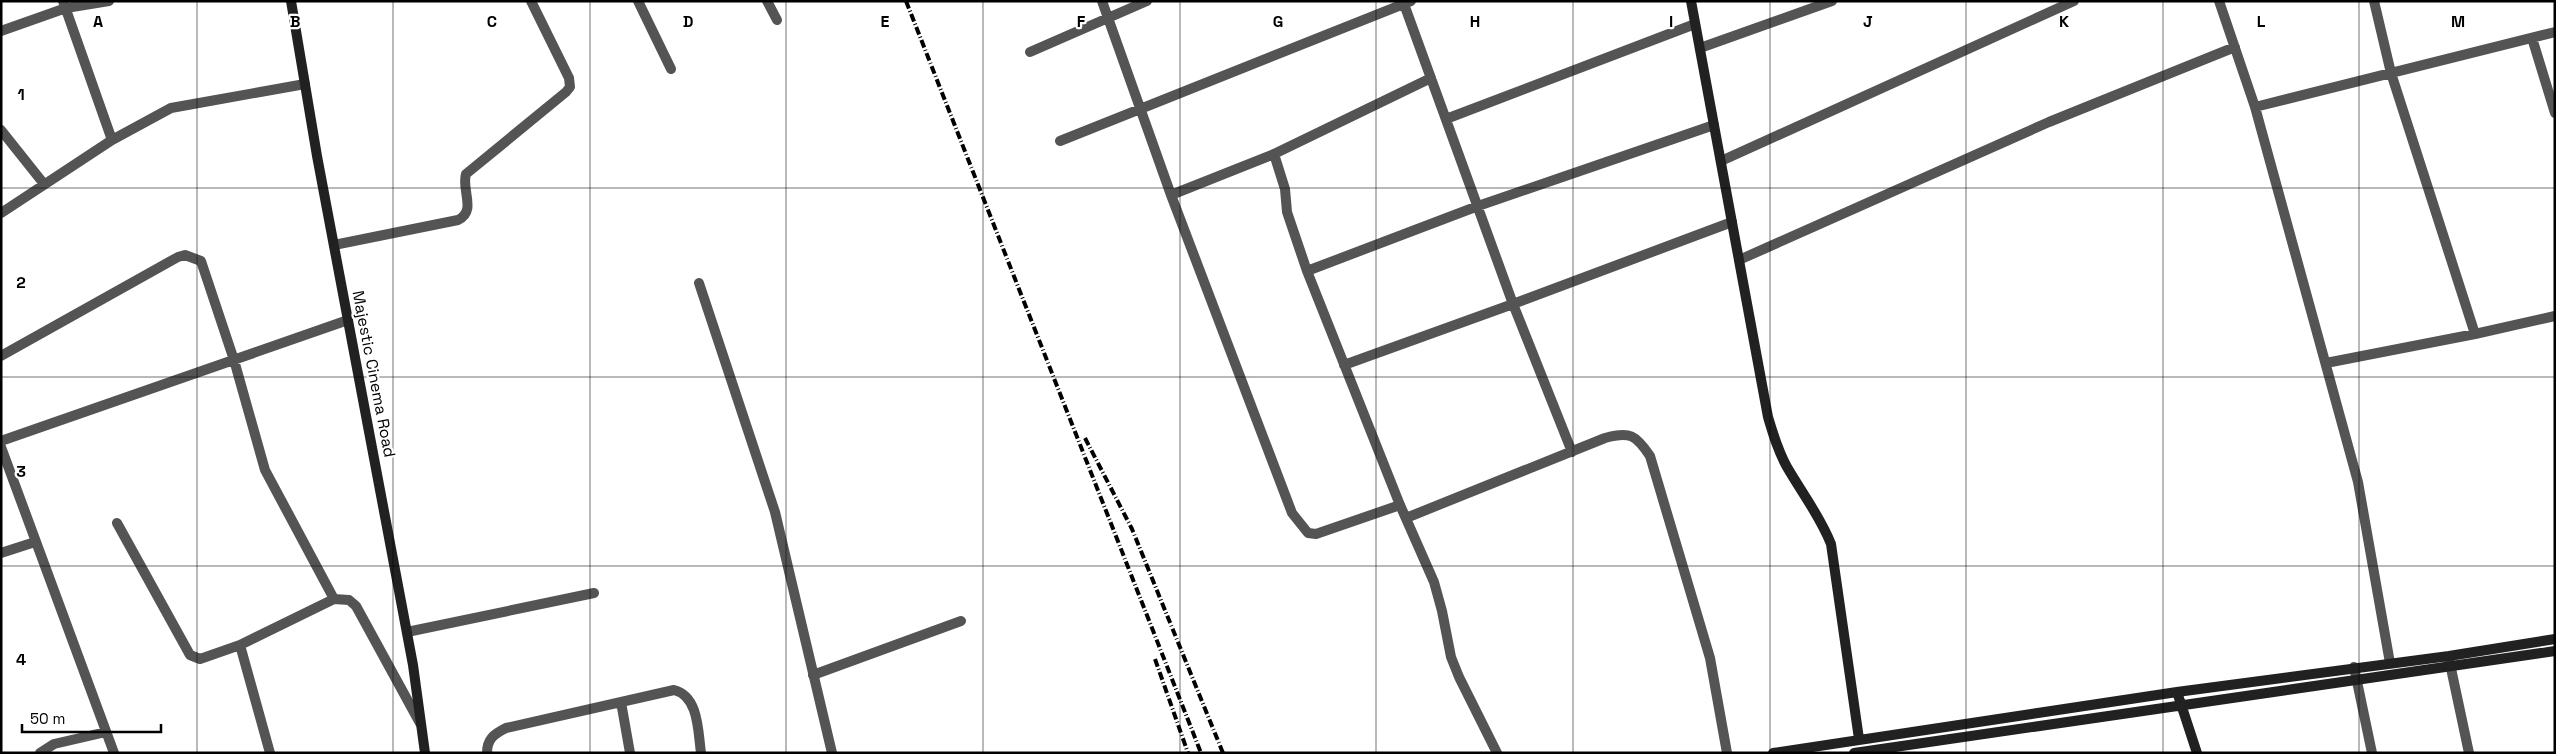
<svg xmlns="http://www.w3.org/2000/svg" width="2556" height="754" font-family="'Space Grotesk',sans-serif">
<style>
.lines{fill:none;stroke-linecap:round;stroke-linejoin:round}
.lane{stroke:#545454;stroke-width:10}
.street{stroke:#545454;stroke-width:10}
.secondary{stroke:#212121;stroke-width:10}
.rail{stroke:#000;stroke-width:4;stroke-dasharray:8 2.5 1 2.5;stroke-linecap:butt}
.grid{fill:none;stroke:#000;stroke-width:1;stroke-opacity:0.55}
.labels{text-anchor:middle;dominant-baseline:central;stroke-width:4.5;stroke-linejoin:round;paint-order:stroke}
.street-label{font-size:16px;fill:#000;stroke:#fff}
.grid-label{font-size:16px;text-anchor:middle;font-weight:bold;fill:#000;stroke:#fff;stroke-width:4.5;stroke-linejoin:round;paint-order:stroke}
</style>
<rect width="100%" height="100%" fill="#fff"/>
<g class="lines">
<path class="lane" d="M 334,245 L 458,220 C 477,211 461,190 466,174 L 566,92 L 570,87 L 569,78 L 531,1
M 813,675 L 961,621"/>
<path class="street" d="M 63,1 L 112,140
M 638,1 L 671,69
M 767,1 L 777,20
M 1102,1 L 1171,195 L 1292,513 L 1308,533 L 1316,534 L 1400,505
M 2219,1 L 2255,107 L 2358,482 L 2390,663
M 2374,1 L 2391,73 L 2475,334 L 2555,316
M 1404,4 L 1513,304 L 1732,222
M 1,31 L 66,8 L 109,1
M 2532,38 L 2555,113
M 1700,48 L 1832,1
M 1030,52 L 1147,1
M 2255,107 L 2555,32
M 1446,119 L 1695,24
M 1,130 L 44,184
M 1060,141 L 1411,1
M 1274,154 L 1285,189 L 1287,212 L 1307,271 L 1400,505 L 1434,582 L 1442,611 L 1451,657 L 1459,677 L 1497,753
M 1721,161 L 2074,1
M 1171,195 L 1274,154 L 1431,78
M 1,213 L 112,140 L 171,108 L 305,84
M 1739,260 L 2049,122 L 2235,47
M 1307,271 L 1478,206 L 1714,125
M 699,283 L 775,512 L 832,753
M 1,356 L 178,257 L 185,255 L 201,261 L 234,360 L 265,470 L 334,599
M 2326,363 L 2475,334
M 1344,365 L 1513,304 L 1572,452
M 1,441 L 348,320
M 1,447 L 114,753
M 1406,518 L 1605,438 C 1630,431 1636,435 1650,456 L 1710,658 L 1727,753
M 117,523 L 190,655 L 200,659 L 240,645 L 334,599 L 349,600 L 356,606 L 420,723
M 1,553 L 35,542
M 407,632 L 594,593
M 240,645 L 270,753
M 2449,659 L 2469,753
M 2354,667 L 2372,753
M 621,702 L 630,753
M 40,753 L 54,744 L 106,732
M 487,753 C 487,739 494,734 506,728 L 674,690 C 699,696 698,732 701,753"/>
<path class="secondary" d="M 291,1 L 317,156 L 413,665 L 425,753
M 1691,1 L 1768,417 C 1773,434 1778,451 1787,467 C 1802,493 1820,516 1831,544 L 1859,739
M 2177,692 L 2197,753
M 1773,753 L 2177,692 L 2449,656 L 2555,639
M 1854,753 L 2555,651"/>
<path class="rail" d="M 906,1 L 1201,753
M 1085,438 L 1132,529 L 1223,753
M 1155,659 L 1188,753"/>
</g>
<path class="grid" d="M 197,1 L 197,753M 393,1 L 393,753M 590,1 L 590,753M 786,1 L 786,753M 983,1 L 983,753M 1180,1 L 1180,753M 1376,1 L 1376,753M 1573,1 L 1573,753M 1770,1 L 1770,753M 1966,1 L 1966,753M 2163,1 L 2163,753M 2359,1 L 2359,753M 1,188 L 2555,188M 1,377 L 2555,377M 1,566 L 2555,566"/>
<g class="labels">
<g class="street-label">
<text transform="translate(374 374) rotate(79)">Majestic Cinema Road</text>
</g>
</g>
<g class="grid-label">
<text x="98" y="27">A</text>
<text x="295" y="27">B</text>
<text x="492" y="27">C</text>
<text x="688" y="27">D</text>
<text x="885" y="27">E</text>
<text x="1081" y="27">F</text>
<text x="1278" y="27">G</text>
<text x="1475" y="27">H</text>
<text x="1671" y="27">I</text>
<text x="1868" y="27">J</text>
<text x="2064" y="27">K</text>
<text x="2261" y="27">L</text>
<text x="2458" y="27">M</text>
<text x="21" y="100">1</text>
<text x="21" y="288">2</text>
<text x="21" y="477">3</text>
<text x="21" y="665">4</text>
</g>
<rect width="2556" height="754" fill="none" stroke="#000000" stroke-width="5"/>
<path d="M22 724v8h139v-8" fill="none" stroke="#000000" stroke-width="2.5"/>
<text x="30" y="724" font-size="15" fill="#000000" stroke="#ffffff" stroke-width="4" paint-order="stroke">50 m</text>
</svg>
